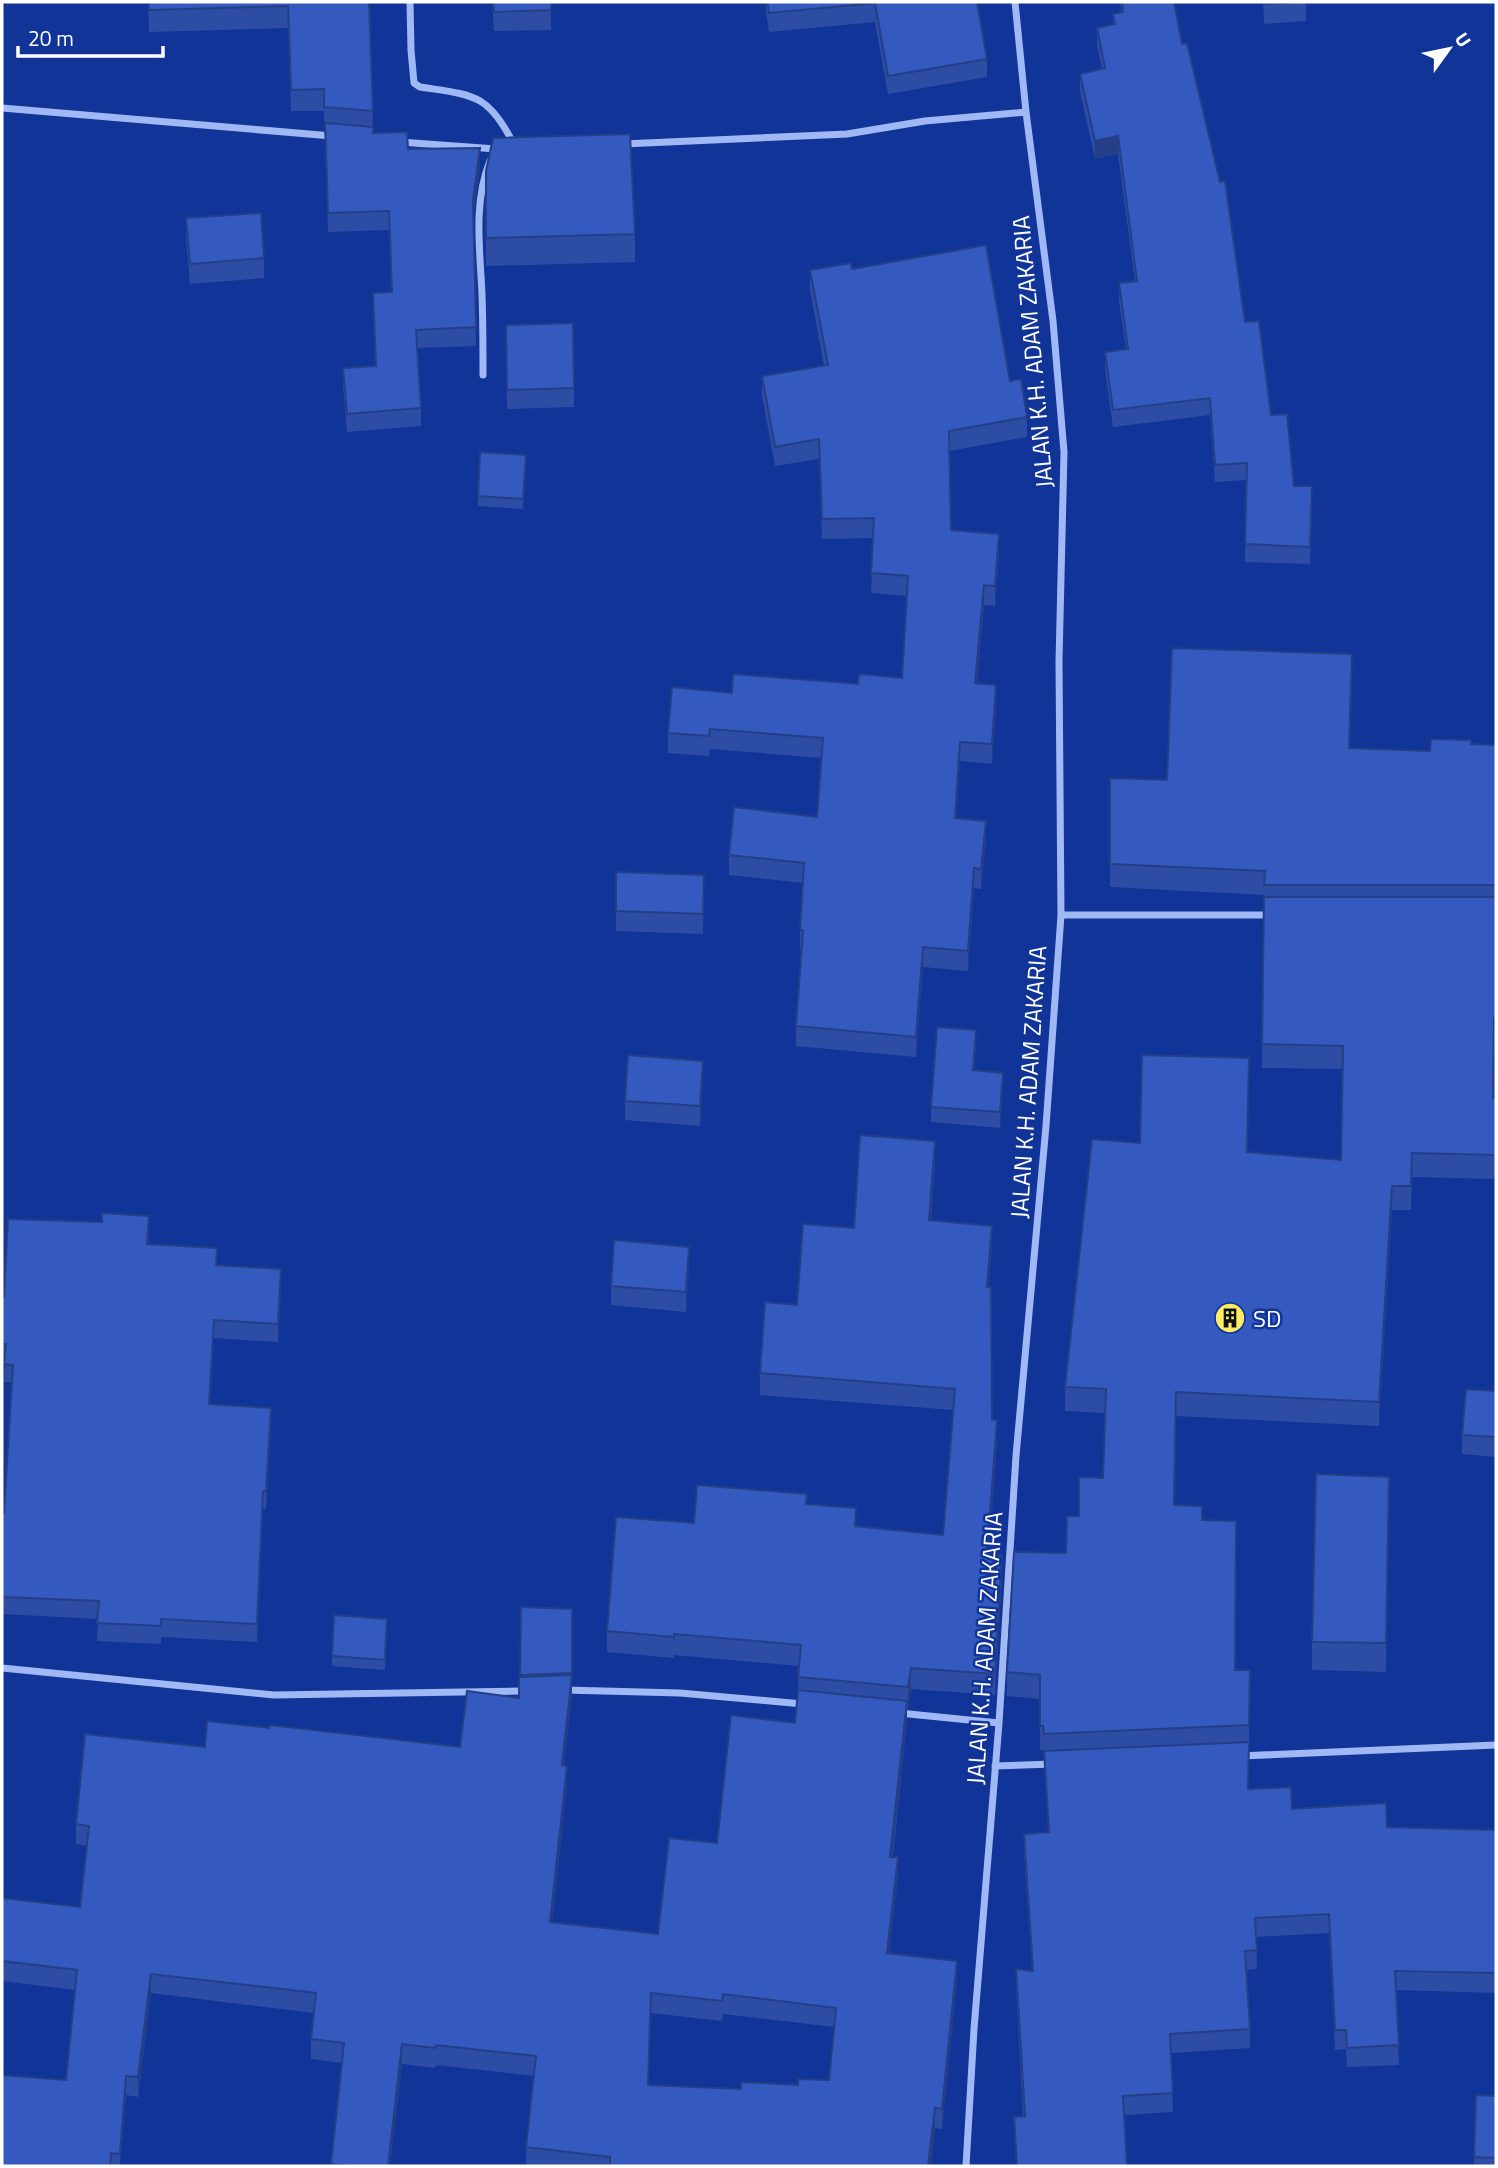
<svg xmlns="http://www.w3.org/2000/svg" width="1498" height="2168" font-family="'Titillium Web',sans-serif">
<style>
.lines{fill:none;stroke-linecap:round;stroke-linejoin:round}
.street{stroke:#a0b8f4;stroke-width:7}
.wall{fill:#2d4da4;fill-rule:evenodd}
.shaded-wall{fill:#243f86}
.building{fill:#345abf;stroke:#243f86;stroke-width:2;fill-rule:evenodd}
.labels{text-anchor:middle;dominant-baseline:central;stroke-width:5;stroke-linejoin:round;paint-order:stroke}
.street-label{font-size:24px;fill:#fff;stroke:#103498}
.poi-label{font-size:24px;fill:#fff;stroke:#103498;text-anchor:start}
</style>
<rect width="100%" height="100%" fill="#103498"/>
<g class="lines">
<path class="street" d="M 410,2 L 411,50 L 414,83 L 420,87 C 472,95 488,93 513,143
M 2,108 L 332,136
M 400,142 L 496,149
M 623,144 L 847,134 L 925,121 L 1026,112
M 483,375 C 483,348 483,321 482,294 C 480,250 473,202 490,161
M 1061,915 L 1273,915
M 2,1668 L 274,1695 L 527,1691
M 564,1690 L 680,1693 L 803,1704
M 899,1713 L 999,1723
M 1240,1756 L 1496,1745
M 995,1766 L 1053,1764
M 966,2166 L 974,2029 L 999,1723 L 1016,1456 L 1046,1126 L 1061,915 L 1059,661 L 1064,452 L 1053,321 L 1026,112 L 1015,2"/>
</g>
<path class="wall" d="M 148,2 L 370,2 L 373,133 L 408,149 L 480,167 L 473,217 L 476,346 L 417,348 L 421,408 L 421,426 L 347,432 L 343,386 L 343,368 L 375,366 L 373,293 L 391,292 L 389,230 L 328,232 L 324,111 L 291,111 L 288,28 L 149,32 Z
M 492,2 L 551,2 L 551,30 L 494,31 Z
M 765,2 L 980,2 L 977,2 L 987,59 L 987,77 L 888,94 L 875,22 L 769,32 Z
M 1120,2 L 1174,2 L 1182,44 L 1245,322 L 1271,415 L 1294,486 L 1312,504 L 1310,564 L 1245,562 L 1246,480 L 1215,482 L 1210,415 L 1113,427 L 1105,369 L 1105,352 L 1126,349 L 1119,301 L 1119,283 L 1135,281 L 1118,154 L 1095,159 L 1080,91 L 1080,74 L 1102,69 L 1097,45 L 1097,28 L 1113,24 L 1113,14 L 1121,12 Z
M 1263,2 L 1306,2 L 1306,21 L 1264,24 Z
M 486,171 L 635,234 L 635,262 L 486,266 Z
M 186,218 L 264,258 L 264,278 L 190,284 L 186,238 Z
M 852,269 L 1010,381 L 1027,417 L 1027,437 L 949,451 L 951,530 L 999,554 L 995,606 L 984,605 L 977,684 L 996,705 L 992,764 L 960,761 L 956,818 L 986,841 L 981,889 L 974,888 L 968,971 L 923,967 L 916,1057 L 796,1046 L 796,1026 L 802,950 L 800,950 L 800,930 L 803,883 L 729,875 L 729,855 L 817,817 L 822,758 L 710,749 L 709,756 L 668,753 L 668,733 L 732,693 L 858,684 L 902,678 L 907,596 L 871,593 L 873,538 L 822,539 L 819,459 L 775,466 L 762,396 L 762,376 L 824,366 L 810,290 L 810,270 Z
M 506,344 L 574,388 L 574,407 L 507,409 Z
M 526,455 L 523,509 L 478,506 L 478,496 Z
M 1352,678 L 1350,748 L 1430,751 L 1471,744 L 1496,745 L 1496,1042 L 1494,1042 L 1493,1098 L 1496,1098 L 1496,1179 L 1412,1177 L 1411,1210 L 1392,1210 L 1379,1426 L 1176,1416 L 1175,1505 L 1202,1520 L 1235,1670 L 1250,1694 L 1248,1789 L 1292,1809 L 1387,1827 L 1496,1830 L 1496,1993 L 1396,1990 L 1399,2065 L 1347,2067 L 1346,2049 L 1335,2050 L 1329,1933 L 1256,1937 L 1257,1969 L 1246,1970 L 1250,2029 L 1250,2048 L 1171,2053 L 1173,2112 L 1124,2115 L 1127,2166 L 1016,2166 L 1014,2117 L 1023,2116 L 1016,1988 L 1016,1969 L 1032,1970 L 1024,1853 L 1024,1834 L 1048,1832 L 1044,1758 L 1043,1750 L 1040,1750 L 1040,1699 L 1007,1696 L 1007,1672 L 1066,1553 L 1079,1516 L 1103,1478 L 1105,1413 L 1065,1411 L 1065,1387 L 1248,1152 L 1341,1160 L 1343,1069 L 1262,1068 L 1264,895 L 1110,887 L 1110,778 L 1167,780 Z
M 616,872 L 704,875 L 703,934 L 616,931 Z
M 976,1046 L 974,1070 L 1003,1088 L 1000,1128 L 931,1122 L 931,1107 Z
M 703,1081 L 700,1126 L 625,1120 L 625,1101 Z
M 935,1163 L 931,1221 L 992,1247 L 988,1287 L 992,1420 L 997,1441 L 989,1554 L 1002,1576 L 995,1695 L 911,1689 L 908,1708 L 907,1708 L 907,1721 L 893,1857 L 898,1877 L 889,1953 L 957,1981 L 942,2129 L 935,2128 L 931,2166 L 526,2166 L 526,2147 L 534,2076 L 436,2065 L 435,2068 L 402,2064 L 390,2166 L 331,2166 L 342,2063 L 311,2059 L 311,2039 L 314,2013 L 151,1993 L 138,2097 L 126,2095 L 120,2166 L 2,2166 L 66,2080 L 75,1990 L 2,1981 L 2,1898 L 80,1907 L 87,1846 L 76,1844 L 76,1824 L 205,1747 L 269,1728 L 460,1747 L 519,1698 L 521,1607 L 572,1609 L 572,1695 L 564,1765 L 567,1785 L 552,1922 L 658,1934 L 795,1723 L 798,1690 L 799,1666 L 674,1655 L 674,1658 L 607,1652 L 607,1631 L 694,1523 L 807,1504 L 856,1526 L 943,1535 L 953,1410 L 760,1395 L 760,1373 L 797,1305 L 854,1228 ZM 651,2013 L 722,2021 L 723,2014 L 834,2027 L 829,2080 L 798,2085 L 741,2089 L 648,2085 Z
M 149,1234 L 149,1244 L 217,1265 L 281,1287 L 278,1342 L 214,1338 L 210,1404 L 271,1426 L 266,1509 L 263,1509 L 257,1642 L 161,1637 L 161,1644 L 97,1641 L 98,1619 L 2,1614 L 2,1513 L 4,1513 L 12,1382 L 4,1382 L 5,1362 L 2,1362 L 2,1297 Z
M 689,1266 L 686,1312 L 611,1305 L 611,1286 Z
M 1496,1391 L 1496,1457 L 1462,1454 L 1462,1435 Z
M 1389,1505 L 1386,1672 L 1312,1670 L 1312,1642 Z
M 387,1628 L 385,1670 L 332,1666 L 332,1656 Z
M 1496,2096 L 1496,2166 L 1474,2166 L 1474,2157 Z"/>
<path class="shaded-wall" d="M 1118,136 L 1118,154 L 1095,159 L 1095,141 Z
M 480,148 L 480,167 L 473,220 L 473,201 Z
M 999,534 L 999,554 L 995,606 L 995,586 Z
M 984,585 L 984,605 L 975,703 L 975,683 Z
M 996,685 L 996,705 L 992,764 L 992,744 Z
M 960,742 L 960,761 L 955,838 L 955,818 Z
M 986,821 L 986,841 L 981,889 L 981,869 Z
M 974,868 L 974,888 L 968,971 L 968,951 Z
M 923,947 L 923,967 L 916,1057 L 916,1037 Z
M 703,1061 L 703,1081 L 700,1126 L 700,1106 Z
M 1003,1073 L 1003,1088 L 1000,1128 L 1000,1112 Z
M 935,1141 L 935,1163 L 929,1242 L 929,1220 Z
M 1392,1186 L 1392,1210 L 1379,1426 L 1379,1402 Z
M 992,1226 L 992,1247 L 987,1308 L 987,1287 Z
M 689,1247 L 689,1266 L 686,1312 L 686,1292 Z
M 281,1269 L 281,1287 L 278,1342 L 278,1324 Z
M 214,1320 L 214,1338 L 209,1422 L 209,1404 Z
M 271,1408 L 271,1426 L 266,1509 L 266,1491 Z
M 997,1420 L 997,1441 L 987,1575 L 987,1554 Z
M 263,1491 L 263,1509 L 257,1642 L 257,1624 Z
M 1002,1555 L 1002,1576 L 995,1695 L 995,1674 Z
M 911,1668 L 911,1689 L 908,1708 L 908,1687 Z
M 572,1675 L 572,1695 L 562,1785 L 562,1765 Z
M 907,1701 L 907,1721 L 890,1877 L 890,1857 Z
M 567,1766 L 567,1785 L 550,1942 L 550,1922 Z
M 898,1857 L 898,1877 L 887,1973 L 887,1953 Z
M 957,1961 L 957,1981 L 942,2129 L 942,2109 Z
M 151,1974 L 151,1993 L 138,2097 L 138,2077 Z
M 651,1993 L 651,2013 L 648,2105 L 648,2085 Z
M 402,2044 L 402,2064 L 390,2166 L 388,2166 Z
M 126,2076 L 126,2095 L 120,2166 L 120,2154 Z
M 935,2108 L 935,2128 L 931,2166 L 928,2166 Z"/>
<path class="building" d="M 149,2 L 369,2 L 373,111 L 324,107 L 324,89 L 291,90 L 288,6 L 149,10 Z
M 493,2 L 551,2 L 551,10 L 494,12 Z
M 767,2 L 977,2 L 987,59 L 888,76 L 875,3 L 769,13 Z
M 1122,2 L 1174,2 L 1182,44 L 1187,43 L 1220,182 L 1225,181 L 1245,322 L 1259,321 L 1271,415 L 1287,414 L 1294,486 L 1312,486 L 1310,547 L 1245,544 L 1247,463 L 1215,465 L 1210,398 L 1113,410 L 1105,352 L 1128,349 L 1119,283 L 1137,281 L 1118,136 L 1095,141 L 1080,74 L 1105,68 L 1097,28 L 1115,24 L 1113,14 L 1123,12 Z
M 1264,2 L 1301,2 L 1264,4 Z
M 325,123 L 373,127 L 373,133 L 407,132 L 408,149 L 480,148 L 473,201 L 476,327 L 416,330 L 421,408 L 347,414 L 343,368 L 376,366 L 373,293 L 392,292 L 389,211 L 328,213 Z
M 630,134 L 635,234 L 486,238 L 486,171 L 493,138 Z
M 261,213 L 264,258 L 190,264 L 186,218 Z
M 986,245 L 1010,381 L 1021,379 L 1027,417 L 949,431 L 951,530 L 999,534 L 995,586 L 984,585 L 975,683 L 996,685 L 992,744 L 960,742 L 955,818 L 986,821 L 981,869 L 974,868 L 968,951 L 923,947 L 916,1037 L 796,1026 L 803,930 L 800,930 L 804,863 L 729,855 L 734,807 L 817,817 L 823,738 L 710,729 L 709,736 L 668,733 L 672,687 L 732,693 L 733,674 L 858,684 L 859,674 L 902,678 L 908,576 L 871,573 L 874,518 L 822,519 L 819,439 L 775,447 L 762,376 L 828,365 L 810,270 L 851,263 L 852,269 Z
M 573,323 L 574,388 L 507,390 L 506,325 Z
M 480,452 L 526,455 L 523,499 L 478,496 Z
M 1172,648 L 1352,654 L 1349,748 L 1430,751 L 1431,739 L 1471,740 L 1471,744 L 1496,745 L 1496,885 L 1264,885 L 1265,871 L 1110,864 L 1110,778 L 1167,780 Z
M 616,872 L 704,875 L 703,914 L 616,911 Z
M 1264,897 L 1496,897 L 1496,1018 L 1494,1018 L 1493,1098 L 1496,1098 L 1496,1155 L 1412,1153 L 1411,1186 L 1392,1186 L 1379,1402 L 1176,1392 L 1174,1505 L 1202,1506 L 1202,1520 L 1236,1521 L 1235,1670 L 1250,1670 L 1249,1725 L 1044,1734 L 1043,1726 L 1040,1726 L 1040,1675 L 1007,1672 L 1014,1552 L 1066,1553 L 1067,1516 L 1079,1516 L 1079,1477 L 1103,1478 L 1106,1389 L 1065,1387 L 1092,1139 L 1140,1143 L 1142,1055 L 1249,1058 L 1247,1152 L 1341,1160 L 1343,1046 L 1262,1044 Z
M 937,1027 L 976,1030 L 973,1070 L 1003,1073 L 1000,1112 L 931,1107 Z
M 628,1055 L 703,1061 L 700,1106 L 625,1101 Z
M 860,1135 L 935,1141 L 929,1220 L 992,1226 L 987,1287 L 991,1287 L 992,1420 L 997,1420 L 987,1554 L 1002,1555 L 995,1674 L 911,1668 L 908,1687 L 798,1677 L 801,1645 L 674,1634 L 674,1637 L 607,1631 L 616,1517 L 694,1523 L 697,1485 L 807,1494 L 806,1504 L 856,1508 L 855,1526 L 943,1535 L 955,1389 L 760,1373 L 765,1302 L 797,1305 L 803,1224 L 854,1228 Z
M 102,1213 L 149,1216 L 147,1244 L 217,1248 L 216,1265 L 281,1269 L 278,1324 L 214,1320 L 209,1404 L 271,1408 L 266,1491 L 263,1491 L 257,1624 L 161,1619 L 161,1626 L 97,1623 L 99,1601 L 2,1597 L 2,1513 L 4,1513 L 13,1365 L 4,1364 L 6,1344 L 2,1344 L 2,1297 L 4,1297 L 8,1219 L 102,1222 Z
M 614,1240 L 689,1247 L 686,1292 L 611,1286 Z
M 1466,1389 L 1496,1391 L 1496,1437 L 1462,1435 Z
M 1316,1474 L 1389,1477 L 1386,1643 L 1312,1642 Z
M 521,1607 L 572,1609 L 572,1673 L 520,1675 Z
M 334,1615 L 387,1619 L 385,1660 L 332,1656 Z
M 572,1675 L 562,1765 L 567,1766 L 550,1922 L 658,1934 L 669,1838 L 717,1843 L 731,1715 L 795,1723 L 798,1690 L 907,1701 L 890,1857 L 898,1857 L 887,1953 L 957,1961 L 942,2109 L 935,2108 L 928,2166 L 610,2166 L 610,2157 L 526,2147 L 536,2056 L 436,2045 L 435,2048 L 402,2044 L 388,2166 L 348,2166 L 331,2164 L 344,2043 L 311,2039 L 316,1993 L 151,1974 L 138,2077 L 126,2076 L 120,2154 L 111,2153 L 110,2166 L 2,2166 L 2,2075 L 66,2080 L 77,1970 L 2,1961 L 2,1898 L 80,1907 L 89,1826 L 76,1824 L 85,1734 L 205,1747 L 207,1721 L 269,1728 L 270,1725 L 460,1747 L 467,1691 L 519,1698 L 519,1677 ZM 651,1993 L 722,2001 L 723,1994 L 836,2008 L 829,2080 L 798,2079 L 798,2085 L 741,2082 L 741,2089 L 648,2085 Z
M 1249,1742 L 1248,1789 L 1291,1787 L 1292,1809 L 1386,1803 L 1387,1827 L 1496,1830 L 1496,1973 L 1395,1971 L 1399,2045 L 1347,2048 L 1346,2030 L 1335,2030 L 1329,1914 L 1255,1918 L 1257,1950 L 1245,1951 L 1250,2029 L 1170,2034 L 1173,2093 L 1123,2096 L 1127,2166 L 1017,2166 L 1014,2117 L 1025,2116 L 1016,1969 L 1033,1971 L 1024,1834 L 1049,1832 L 1044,1751 Z
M 1476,2095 L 1496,2096 L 1496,2158 L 1474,2157 Z"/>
<defs>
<g id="building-disc" transform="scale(1.575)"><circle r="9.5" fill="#ffec64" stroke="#103498"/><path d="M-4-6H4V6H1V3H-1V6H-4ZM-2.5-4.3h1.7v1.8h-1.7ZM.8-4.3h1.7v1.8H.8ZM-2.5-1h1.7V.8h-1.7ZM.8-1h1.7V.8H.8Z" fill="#111"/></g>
</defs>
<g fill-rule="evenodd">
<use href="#building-disc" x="1230" y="1318"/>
</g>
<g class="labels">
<g class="street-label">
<text transform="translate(1032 352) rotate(-95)">JALAN K.H. ADAM ZAKARIA</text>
<text transform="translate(1028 1082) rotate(-86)">JALAN K.H. ADAM ZAKARIA</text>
<text transform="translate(984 1648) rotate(-86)">JALAN K.H. ADAM ZAKARIA</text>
</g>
<g class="poi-label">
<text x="1253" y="1318">SD</text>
</g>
</g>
<rect width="1498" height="2168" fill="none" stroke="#ffffff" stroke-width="7"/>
<g transform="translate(1449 49) rotate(57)" stroke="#103498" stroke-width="5" paint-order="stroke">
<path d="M0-5L12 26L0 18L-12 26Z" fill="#ffffff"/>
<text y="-10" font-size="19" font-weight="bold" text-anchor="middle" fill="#ffffff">U</text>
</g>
<path d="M18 46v10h145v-10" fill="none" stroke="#ffffff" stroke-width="3.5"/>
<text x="28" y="46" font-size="21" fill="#ffffff" stroke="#103498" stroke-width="5" paint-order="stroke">20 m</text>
</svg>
